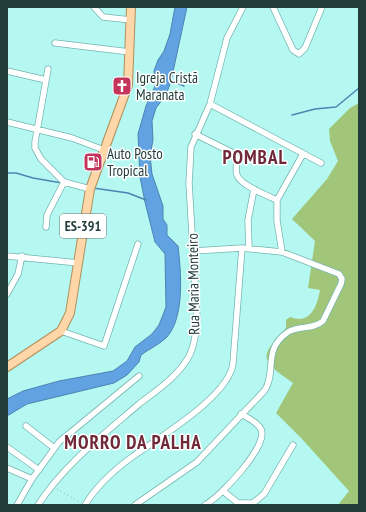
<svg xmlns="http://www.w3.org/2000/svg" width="366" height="512" font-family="'PT Sans Narrow',sans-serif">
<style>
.green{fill:#a1c679}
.water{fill:#60a2e2;stroke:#4d84b0}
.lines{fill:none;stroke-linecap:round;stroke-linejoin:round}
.stream{stroke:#4d84b0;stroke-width:1.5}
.street-casing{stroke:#74b5b0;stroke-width:7}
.primary-casing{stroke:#b08f5b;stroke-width:10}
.path{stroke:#7cafab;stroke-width:1;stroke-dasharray:1 3;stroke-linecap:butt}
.street{stroke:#fff;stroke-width:5.5}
.primary{stroke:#fed6a7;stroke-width:8}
.labels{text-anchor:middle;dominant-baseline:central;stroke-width:3;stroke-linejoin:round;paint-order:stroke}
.shield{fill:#fff;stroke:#647776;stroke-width:1}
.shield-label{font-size:14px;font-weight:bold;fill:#223d3b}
.poi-label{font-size:15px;fill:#223d3b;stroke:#fff;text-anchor:start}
.street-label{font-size:15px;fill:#223d3b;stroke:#fff}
.district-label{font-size:19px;font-weight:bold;letter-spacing:1px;fill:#6f2939;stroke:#fff}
</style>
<rect width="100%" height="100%" fill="#b5f8f2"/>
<path class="green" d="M 359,103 L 359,505 L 338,505 L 349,491 L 302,439 L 276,413 L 293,383 C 260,360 258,358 286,328 L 286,320 L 290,317 C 310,325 317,307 320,290 L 308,288 L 315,241 L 292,219 L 327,179 L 338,161 L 330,141 L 329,129 L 350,108 Z"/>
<path class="water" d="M 175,7 L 187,7 L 171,81 L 166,95 L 156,108 L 152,121 L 153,140 L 150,155 L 152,174 L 163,206 L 163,219 L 167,225 L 167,235 L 178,246 C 181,272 185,316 167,337 C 160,344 149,349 141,355 L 139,362 L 127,375 L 114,383 L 27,404 L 7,416 L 7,399 L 23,391 L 59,381 L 113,371 L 127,361 L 135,347 L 152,334 L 159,325 L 166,307 L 165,254 L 155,242 L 145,202 L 140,177 L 138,134 L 146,106 L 155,86 L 154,71 L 158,60 L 164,51 L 170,34 Z"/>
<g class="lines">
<path class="stream" d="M 169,80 L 184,86
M 292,115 L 315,109 L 336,107 L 359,88
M 7,173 L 16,173 L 33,178 L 62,183
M 93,188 L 128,193 L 146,200"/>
<g class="street-casing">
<path id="street" d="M 94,7 L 103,17 L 131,20
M 273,7 L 293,50 L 299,54 L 305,48 L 322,7
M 55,43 L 130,52
M 48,69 L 35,142 L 35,148 L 41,159 L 64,182 L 90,189
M 7,71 L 46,80
M 210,104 L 321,163
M 7,122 L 72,138 L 104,150
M 195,134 L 233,153 L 237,159 C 237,164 235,170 237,175 C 240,185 268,196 277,200
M 46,227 L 47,215 L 64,182
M 249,248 L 248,220 L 254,189
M 282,252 L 277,221 L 277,200 L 303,154
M 7,256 L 79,263
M 7,294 L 18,274 L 22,256
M 61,331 L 104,346 L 138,244
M 26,426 L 54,448
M 7,447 L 39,470
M 7,468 L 32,479
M 223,491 L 238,503 L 237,505
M 238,503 L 253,503 L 264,494 L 293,445
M 17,505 L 32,479 L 59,442 L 139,376
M 38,505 C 64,465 103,435 139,404 C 156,391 177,377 188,358 C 195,346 196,331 197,317 L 189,183 L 191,147 L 210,104 L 227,38 L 243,7
M 85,505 C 96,487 114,470 132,457 C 158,438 230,396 233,363 L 242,248
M 135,505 L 197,462 L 265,390 C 277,370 262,350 288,332 C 299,325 313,330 323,321 L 341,284 L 342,279 L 339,274 L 282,252 L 242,248 L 194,251
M 205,505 C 220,497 269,446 261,429 C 257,422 248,418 241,414"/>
</g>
<g class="primary-casing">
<path id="primary" d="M 7,367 L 61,331 L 70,313 L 90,189 L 128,85 L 131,7"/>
</g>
<path class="path" d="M 57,489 L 81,503"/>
<use href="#street" class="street"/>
<use href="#primary" class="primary"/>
</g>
<defs>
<g id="church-square" transform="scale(1)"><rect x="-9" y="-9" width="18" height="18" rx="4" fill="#c4355c" stroke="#fff"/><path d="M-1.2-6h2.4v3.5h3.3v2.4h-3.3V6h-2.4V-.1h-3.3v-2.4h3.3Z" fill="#fff"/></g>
<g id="fuel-square" transform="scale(1)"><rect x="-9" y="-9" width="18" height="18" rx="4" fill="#c4355c" stroke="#fff"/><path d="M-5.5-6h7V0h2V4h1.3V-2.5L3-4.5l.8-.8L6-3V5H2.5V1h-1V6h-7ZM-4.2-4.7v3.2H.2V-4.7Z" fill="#fff"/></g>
</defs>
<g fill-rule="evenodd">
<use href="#church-square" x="122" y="86"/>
<use href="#fuel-square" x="93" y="162"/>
</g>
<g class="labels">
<rect class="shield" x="60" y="214" width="46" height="24" rx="3"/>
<g class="shield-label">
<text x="83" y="226">ES-391</text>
</g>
<g class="poi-label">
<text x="136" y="77">Igreja Cristã<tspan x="136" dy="17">Maranata</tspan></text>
<text x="107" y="153">Auto Posto<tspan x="107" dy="17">Tropical</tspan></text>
</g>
<g class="street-label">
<text transform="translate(193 284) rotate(-91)">Rua Maria Monteiro</text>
</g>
<g class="district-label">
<text x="255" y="157">POMBAL</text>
<text x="133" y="442">MORRO DA PALHA</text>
</g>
</g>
<rect width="366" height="512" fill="none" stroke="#223d3b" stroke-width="16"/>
</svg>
